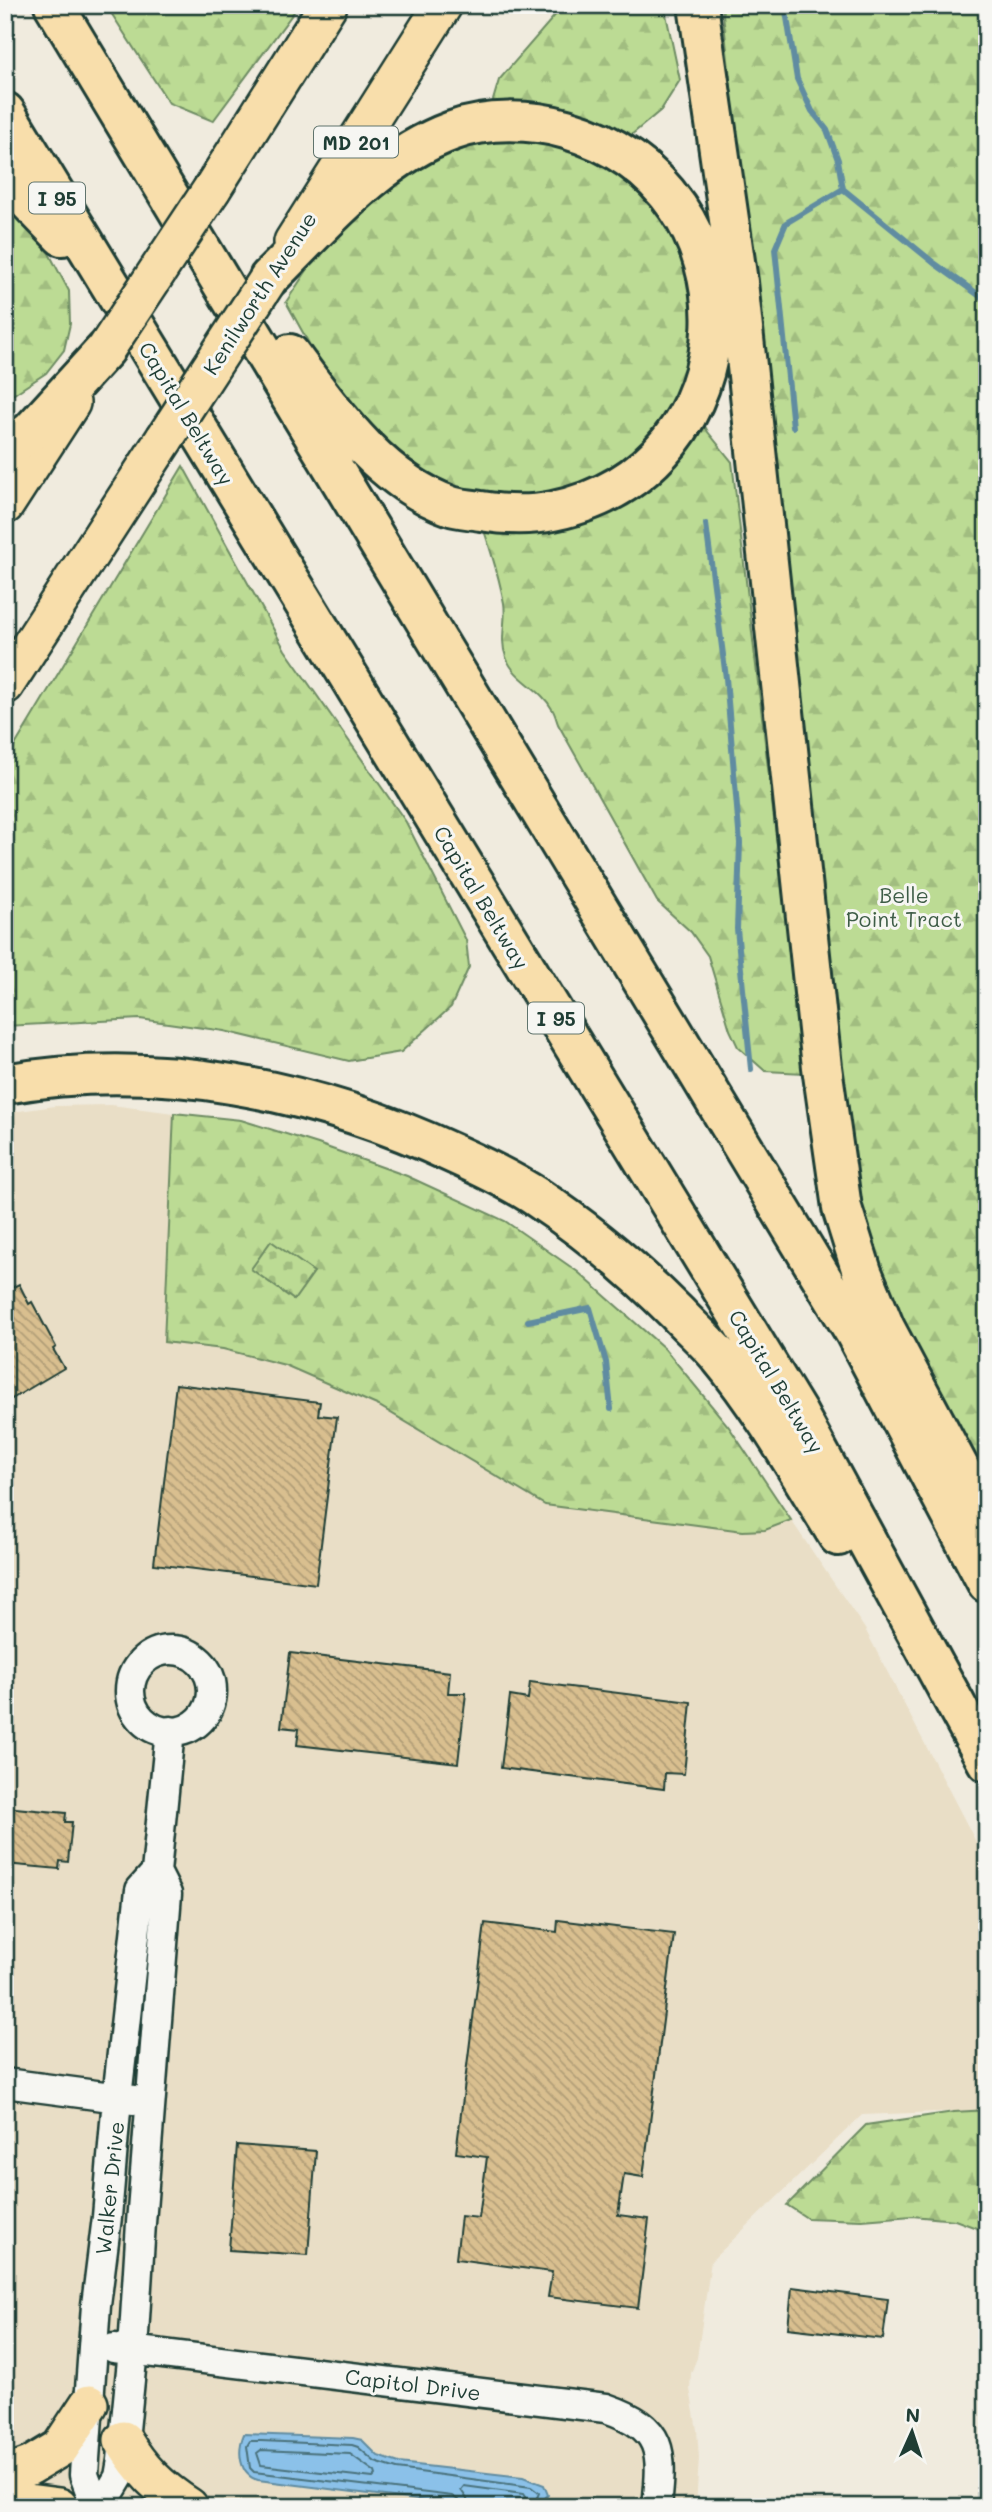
<svg xmlns="http://www.w3.org/2000/svg" width="992" height="2512" font-family="Mali,sans-serif">
<style>
.built{fill:#e9dec6}
.forest{fill:url(#forest-firs);stroke:#6e8c64;stroke-width:2}
.cemetery{fill:url(#cemetery-stones);stroke:#6e8c64;stroke-width:2}
.water{fill:#8bc1e9;stroke:#608ca1;stroke-width:2}
.lines{fill:none;stroke-linecap:round;stroke-linejoin:round}
.shore{stroke:#4a727c;stroke-width:2}
.stream{stroke:#608ca1;stroke-width:6}
.building{fill:url(#building-back-hatch);stroke:#1f3d34;stroke-width:2}
.minor-casing{stroke:#1f3d34;stroke-width:33}
.major-casing{stroke:#1f3d34;stroke-width:42}
.highway-casing{stroke:#1f3d34;stroke-width:44}
.minor{stroke:#f6f6f2;stroke-width:28}
.major{stroke:#f8deab;stroke-width:37}
.highway{stroke:#f8deab;stroke-width:38}
.major-bridge-casing{stroke:#1f3d34;stroke-width:42;stroke-linecap:butt}
.major-bridge{stroke:#f8deab;stroke-width:37}
.labels{text-anchor:middle;dominant-baseline:central;stroke-width:6;stroke-linejoin:round;paint-order:stroke}
.shield{fill:#f6f6f2;stroke:#60746d;stroke-width:2}
.shield-label{font-size:19px;font-weight:bold;fill:#1f3d34}
.street-label{font-size:21px;fill:#1f3d34;stroke:#f6f6f2}
.park-label{font-size:21px;fill:#3e5d47;stroke:#f6f6f2}
</style>
<defs>
<pattern id="forest-firs" width="22" height="20" patternUnits="userSpaceOnUse" patternTransform="scale(1.75)"><rect width="22" height="20" fill="#bcdb94"/><path d="M5 1l3.5 6h-7zM16 11l3.5 6h-7z" fill="#a1bd80"/></pattern>
<pattern id="cemetery-stones" width="16" height="16" patternUnits="userSpaceOnUse" patternTransform="scale(1.75)"><rect width="16" height="16" fill="#bcdb94"/><path d="M2 7V4a2 2 0 0 1 4 0v3zM10 15v-3a2 2 0 0 1 4 0v3z" fill="#a1bd80"/></pattern>
<pattern id="building-back-hatch" width="6" height="6" patternUnits="userSpaceOnUse" patternTransform="scale(1.75)"><rect width="6" height="6" fill="#d9bf8f"/><path d="M-1 5l2 2M0 0l6 6M5-1l2 2" fill="none" stroke="#af9c76"/></pattern>
</defs>
<rect width="100%" height="100%" fill="#f0ebde"/>
<filter id="ink" filterUnits="userSpaceOnUse"><feTurbulence type="fractalNoise" baseFrequency=".0143" numOctaves="2"/><feDisplacementMap in="SourceGraphic" scale="14" xChannelSelector="R" yChannelSelector="G"/><feConvolveMatrix kernelMatrix="1 2 1 2 8 2 1 2 1" color-interpolation-filters="sRGB"/></filter>
<g filter="url(#ink)">
<path class="built" d="M 111,1105 L 174,1113 L 164,1342 L 223,1349 L 285,1365 L 379,1406 L 765,1530 L 791,1520 L 865,1629 L 987,1863 L 987,2110 L 862,2115 L 711,2261 L 697,2358 L 691,2373 L 690,2389 L 697,2430 L 699,2458 L 696,2507 L 60,2507 L 5,2500 L 5,1113 L 55,1106 Z"/>
<path class="forest" d="M 106,5 L 299,5 L 213,121 L 169,103 Z
M 564,5 L 664,5 L 680,80 L 661,110 L 606,156 L 681,239 L 697,323 L 683,385 L 708,432 L 732,462 L 804,1073 L 765,1071 L 738,1047 L 730,1030 L 708,956 L 691,932 L 657,901 L 558,724 C 556,719 555,713 552,709 C 541,688 514,680 506,657 C 499,638 507,621 504,603 C 497,567 485,533 473,498 L 415,471 L 351,411 L 317,358 L 286,302 L 329,237 L 386,183 L 483,134 L 499,80 Z
M 722,5 L 987,5 L 987,1476 C 949,1407 907,1339 878,1266 C 862,1226 855,1182 846,1140 Z
M 5,198 L 44,244 L 69,291 L 70,324 L 64,350 L 46,373 L 5,400 Z
M 183,466 L 285,650 L 406,822 L 466,940 L 469,967 L 451,1007 L 401,1052 L 349,1061 L 224,1031 L 140,1019 L 5,1026 L 5,762 Z
M 174,1113 L 241,1120 L 318,1144 L 407,1176 L 505,1221 L 578,1272 L 665,1349 L 729,1427 L 791,1520 L 765,1530 L 743,1531 L 545,1505 L 379,1406 L 285,1365 L 223,1349 L 164,1342 Z
M 987,2110 L 987,2232 L 955,2220 L 912,2216 L 862,2220 L 807,2218 L 787,2205 L 866,2125 L 954,2112 Z"/>
<path class="cemetery" d="M 271,1241 L 314,1272 L 294,1300 L 251,1269 Z"/>
<path class="water" d="M 244,2434 L 353,2438 L 362,2440 L 378,2456 L 399,2463 L 523,2477 L 544,2485 L 548,2495 L 539,2504 L 533,2507 L 472,2507 L 258,2480 C 239,2475 237,2451 244,2434 Z"/>
<g class="lines">
<path class="shore" d="M 261,2450 L 350,2454 L 375,2472 L 376,2475 L 373,2478 L 261,2465 L 257,2453 Z
M 459,2507 L 458,2500 L 452,2496 L 254,2472 L 250,2468 L 247,2446 L 250,2441 L 261,2441 L 352,2445 L 358,2447 L 375,2462 L 397,2469 L 531,2487 L 539,2493 L 533,2507
M 468,2507 L 467,2499 L 461,2490 L 464,2486 L 523,2494 L 525,2497 L 524,2507"/>
<path class="stream" d="M 785,5 L 797,79 L 812,111 L 827,130 L 838,160 L 843,189 L 934,263 L 987,301
M 793,427 L 775,249 L 786,223 L 843,189
M 706,524 L 726,678 L 740,843 L 737,929 L 751,1069
M 528,1321 L 590,1308 L 606,1362 L 611,1409"/>
</g>
<path class="building" d="M 19,1284 L 29,1304 L 32,1302 L 56,1347 L 53,1349 L 64,1368 L 5,1403 L 5,1291 Z
M 176,1384 L 320,1402 L 318,1415 L 337,1417 L 316,1584 L 154,1564 Z
M 290,1653 L 450,1672 L 448,1693 L 466,1693 L 458,1763 L 297,1745 L 299,1729 L 281,1727 Z
M 530,1682 L 691,1702 L 684,1774 L 665,1773 L 664,1789 L 501,1768 L 510,1696 L 528,1699 Z
M 5,1807 L 66,1813 L 65,1822 L 72,1822 L 68,1862 L 60,1861 L 59,1869 L 5,1864 Z
M 558,1920 L 674,1934 L 643,2177 L 624,2174 L 618,2215 L 649,2219 L 638,2308 L 548,2297 L 552,2272 L 456,2259 L 461,2216 L 479,2218 L 487,2157 L 456,2153 L 485,1923 L 557,1932 Z
M 237,2145 L 316,2151 L 308,2255 L 229,2250 Z
M 792,2287 L 888,2299 L 883,2339 L 788,2328 Z"/>
<g class="lines">
<g class="minor-casing">
<path id="minor" d="M130 1691a41 41 0 1 1 82 0a41 41 0 1 1-82 0Z
M 5,2083 L 134,2100
M 114,2348 L 606,2408 C 664,2428 663,2450 657,2507
M 96,2507 L 84,2475 L 85,2459 L 96,2305 L 107,2217 L 117,2098 L 140,1890 L 156,1872 L 170,1731
M 101,2507 L 119,2477 L 122,2460 L 133,2350 L 141,2223 L 167,1894 L 156,1872"/>
</g>
<g class="major-casing">
<path id="major" d="M 212,189 L 328,5
M 293,242 L 443,5
M 5,505 L 71,403
M 5,685 L 165,438
M 123,2440 C 141,2470 159,2488 189,2507
M 5,2475 L 30,2466 L 60,2448 L 89,2404
M 5,2500 L 59,2507"/>
</g>
<g class="highway-casing">
<path id="highway" d="M 54,5 L 855,1333 L 987,1583
M 698,5 L 738,282 L 822,1067 L 842,1208 L 862,1272 L 885,1328 L 987,1520
M 5,112 L 798,1414 L 987,1762
M 5,177 L 62,236
M 269,278 C 324,224 378,158 452,131 C 487,118 531,119 566,129 C 767,187 757,469 553,511 C 529,516 505,515 481,511 C 471,509 460,509 451,506 C 380,481 333,412 290,354
M 5,451 L 31,431 L 106,349
M 5,1084 C 157,1057 315,1089 454,1154 C 483,1167 512,1181 538,1198 C 588,1231 635,1271 677,1313 C 690,1327 705,1340 718,1355 C 764,1410 800,1475 838,1536"/>
</g>
<use href="#minor" class="minor"/>
<use href="#major" class="major"/>
<use href="#highway" class="highway"/>
<g class="major-bridge-casing">
<path id="major-bridge" d="M 106,349 L 212,189
M 165,438 L 269,278"/>
</g>
<use href="#major-bridge" class="major-bridge"/>
</g>
</g>
<g class="labels">
<g class="shield">
<rect x="314" y="126.5" width="84" height="31" rx="5"/>
<rect x="29" y="182.5" width="56" height="31" rx="5"/>
<rect x="528" y="1002.5" width="56" height="31" rx="5"/>
</g>
<g class="shield-label">
<text x="356" y="142">MD 201</text>
<text x="57" y="198">I 95</text>
<text x="556" y="1018">I 95</text>
</g>
<g class="street-label">
<text transform="translate(259 293) rotate(-57)">Kenilworth Avenue</text>
<text transform="translate(187 413) rotate(59)">Capital Beltway</text>
<text transform="translate(482 897) rotate(59)">Capital Beltway</text>
<text transform="translate(777 1381) rotate(59)">Capital Beltway</text>
<text transform="translate(109 2188) rotate(-84)">Walker Drive</text>
<text transform="translate(413 2384) rotate(7)">Capitol Drive</text>
</g>
<g class="park-label">
<text x="904" y="894">Belle<tspan x="904" dy="24">Point Tract</tspan></text>
</g>
</g>
<rect width="992" height="2512" fill="none" stroke="#f6f6f2" stroke-width="28"/>
<rect x="14" y="14" width="964" height="2484" fill="none" stroke="#1f3d34" stroke-width="2.5" filter="url(#ink)"/>
<g transform="translate(912 2432) rotate(3)" stroke="#f6f6f2" stroke-width="5" paint-order="stroke">
<path d="M0-5L12 26L0 18L-12 26Z" fill="#1f3d34"/>
<text y="-10" font-size="19" font-weight="bold" text-anchor="middle" fill="#1f3d34">N</text>
</g>
</svg>
